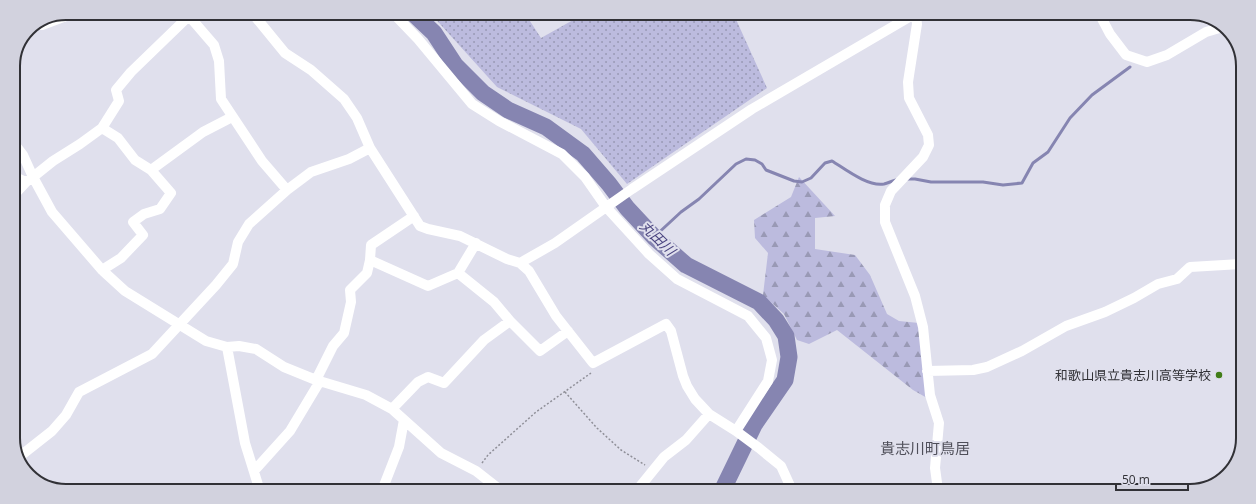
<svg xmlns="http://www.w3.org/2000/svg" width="1256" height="504" font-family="'Open Sans','Noto Sans JP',sans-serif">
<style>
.grass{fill:url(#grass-dots)}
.forest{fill:url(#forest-firs)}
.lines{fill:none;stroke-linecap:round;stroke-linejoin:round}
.stream{stroke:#8685b1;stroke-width:3}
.river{stroke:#8685b1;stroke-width:17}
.path{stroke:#8f8f98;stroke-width:1.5;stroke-dasharray:2 2;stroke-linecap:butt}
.minor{stroke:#fff;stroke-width:10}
.poi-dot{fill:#417d18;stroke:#e0e0ed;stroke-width:1.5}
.labels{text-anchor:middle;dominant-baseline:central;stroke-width:4;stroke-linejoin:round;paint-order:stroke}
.poi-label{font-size:13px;fill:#313136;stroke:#e0e0ed;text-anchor:end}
.water-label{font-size:14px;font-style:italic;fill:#4b4580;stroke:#e0e0ed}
.quarter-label{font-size:15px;fill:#4f4f5a;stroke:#e0e0ed}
.rim{fill:none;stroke:#313136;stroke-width:2}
</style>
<defs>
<pattern id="grass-dots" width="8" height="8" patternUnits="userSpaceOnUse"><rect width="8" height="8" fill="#bcbbde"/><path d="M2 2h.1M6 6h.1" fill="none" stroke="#9999b5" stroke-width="1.8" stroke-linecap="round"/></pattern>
<pattern id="forest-firs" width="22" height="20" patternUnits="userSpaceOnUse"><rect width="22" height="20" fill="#bcbbde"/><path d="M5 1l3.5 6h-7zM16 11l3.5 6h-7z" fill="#9999b5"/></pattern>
</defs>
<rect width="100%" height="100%" fill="#e0e0ed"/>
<path class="grass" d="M 431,14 L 526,15 L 541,38 L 582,15 L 734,15 L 767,88 L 627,184 L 581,129 L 497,87 Z"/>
<path class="forest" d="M 799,177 L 835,216 L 815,218 L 815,249 L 855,255 L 870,275 L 887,314 L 899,321 L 919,323 L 927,398 L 913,390 L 837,330 L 809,344 L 797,340 L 784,314 L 763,295 L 768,253 L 755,238 L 754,220 L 791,197 Z"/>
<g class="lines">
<path class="stream" d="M 906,179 L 915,179 L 931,182 L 983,182 L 1003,185 L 1022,183 L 1033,163 L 1048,152 L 1070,118 L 1092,95 L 1130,67
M 654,237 L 681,212 L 699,199 L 736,164 L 746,159 L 755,160 L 762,164 L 766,170 L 794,181 L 802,182 L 811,178 L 825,163 L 832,161 C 845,169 868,187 884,184 C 888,183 892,181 896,180"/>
<path class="river" d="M 414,14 L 434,33 L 455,65 L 483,93 L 508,110 L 546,127 L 583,154 L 609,184 L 627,208 L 654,237 L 686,265 L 759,302 L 776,320 L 786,336 L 789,357 L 785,380 L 754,425 L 723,489"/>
<path class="path" d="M 565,392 L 597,428 L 621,450 L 645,465
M 482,463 L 488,455 L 536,412 L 591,373"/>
<path class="minor" d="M 253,14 L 285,53 L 311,70 L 344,99 L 357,118 L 370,148 L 420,226 L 428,229 L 460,236 L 507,259 L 520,263 L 529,271 L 556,316 L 593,363 L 666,324 L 671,331 L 683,376 L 687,386 L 695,399 L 709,414 L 736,431 L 759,448 L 781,466 L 792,490
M 394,14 L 418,39 L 472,104 L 499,121 L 562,154 L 585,177 L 606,207 L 627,230 L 649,254 L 677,279 L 748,316 L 766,338 L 772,360 L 768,381 L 736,431
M 189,16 L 214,45 L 219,61 L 221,99 L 262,161 L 287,190
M 916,16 L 917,24 L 908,82 L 909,98 L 928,135 L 929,145 L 923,157 L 891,191 L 885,205 L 885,222 L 915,296 L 923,327 L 930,395 L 939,423 L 935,468 L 938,490
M 1101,17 L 1110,34 L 1126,55 L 1147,62 L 1167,55 L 1206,32 L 1223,27
M 38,25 L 42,25 L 74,13
M 102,128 L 118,138 L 135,160 L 151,170 L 171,193 L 160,209 L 144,214 L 133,222 L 143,235 L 121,258 L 102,270
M 13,142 L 23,155 L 33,177 L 52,212 L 102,270 L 125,291 L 206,341 L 227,347 L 239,346 L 256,349 L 284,367 L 316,380 L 366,395 L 392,409 L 441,453 L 476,471 L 499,489
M 151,170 L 203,132 L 232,117
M 13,176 L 26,182
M 13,196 L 26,182 L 33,177 L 53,161 L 80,144 L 102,128 L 119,101 L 116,90 L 131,72 L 192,13
M 370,260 L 428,286 L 458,273 L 476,243
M 520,263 L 555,243 L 632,189 L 752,109 L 911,16
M 458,273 L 494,302 L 510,321
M 227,347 L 245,443 L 259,488
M 927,371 L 973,370 L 987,367 L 1022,351 L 1066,326 L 1105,312 L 1134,298 L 1158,284 L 1177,279 L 1190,267 L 1241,264
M 316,380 L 333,346 L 344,333 L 351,302 L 350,290 L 367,273 L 370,260 L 371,245 L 414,216
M 392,409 L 418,382 L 428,377 L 444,383 L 484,340 L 510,321 L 540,351 L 568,331
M 19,457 L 52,431 L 66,415 L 79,392 L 152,354 L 216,285 L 233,264 L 238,242 L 249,224 L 287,190 L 311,172 L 349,159 L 370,148
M 254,471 L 290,431 L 320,381
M 383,488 L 399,447 L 404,420
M 638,489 L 664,457 L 686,440 L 709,414"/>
</g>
<circle class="poi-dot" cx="1219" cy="375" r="4"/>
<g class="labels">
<g class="poi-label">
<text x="1211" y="375">和歌山県立貴志川高等学校</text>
</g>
<g class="water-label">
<text transform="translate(658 238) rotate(44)">丸田川</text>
</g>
<g class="quarter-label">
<text x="925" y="448">貴志川町鳥居</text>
</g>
</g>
<path d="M0 0H1256V504H0ZM66 20H1190A46 46 0 0 1 1236 66V438A46 46 0 0 1 1190 484H66A46 46 0 0 1 20 438V66A46 46 0 0 1 66 20Z" fill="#d2d2de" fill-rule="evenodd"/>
<path class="rim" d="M66 20H1190A46 46 0 0 1 1236 66V438A46 46 0 0 1 1190 484H66A46 46 0 0 1 20 438V66A46 46 0 0 1 66 20Z"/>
<path d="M1116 484v6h72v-6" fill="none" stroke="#313136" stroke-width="2"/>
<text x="1122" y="484" font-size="12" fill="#313136" stroke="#e0e0ed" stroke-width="3" paint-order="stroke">50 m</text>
</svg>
